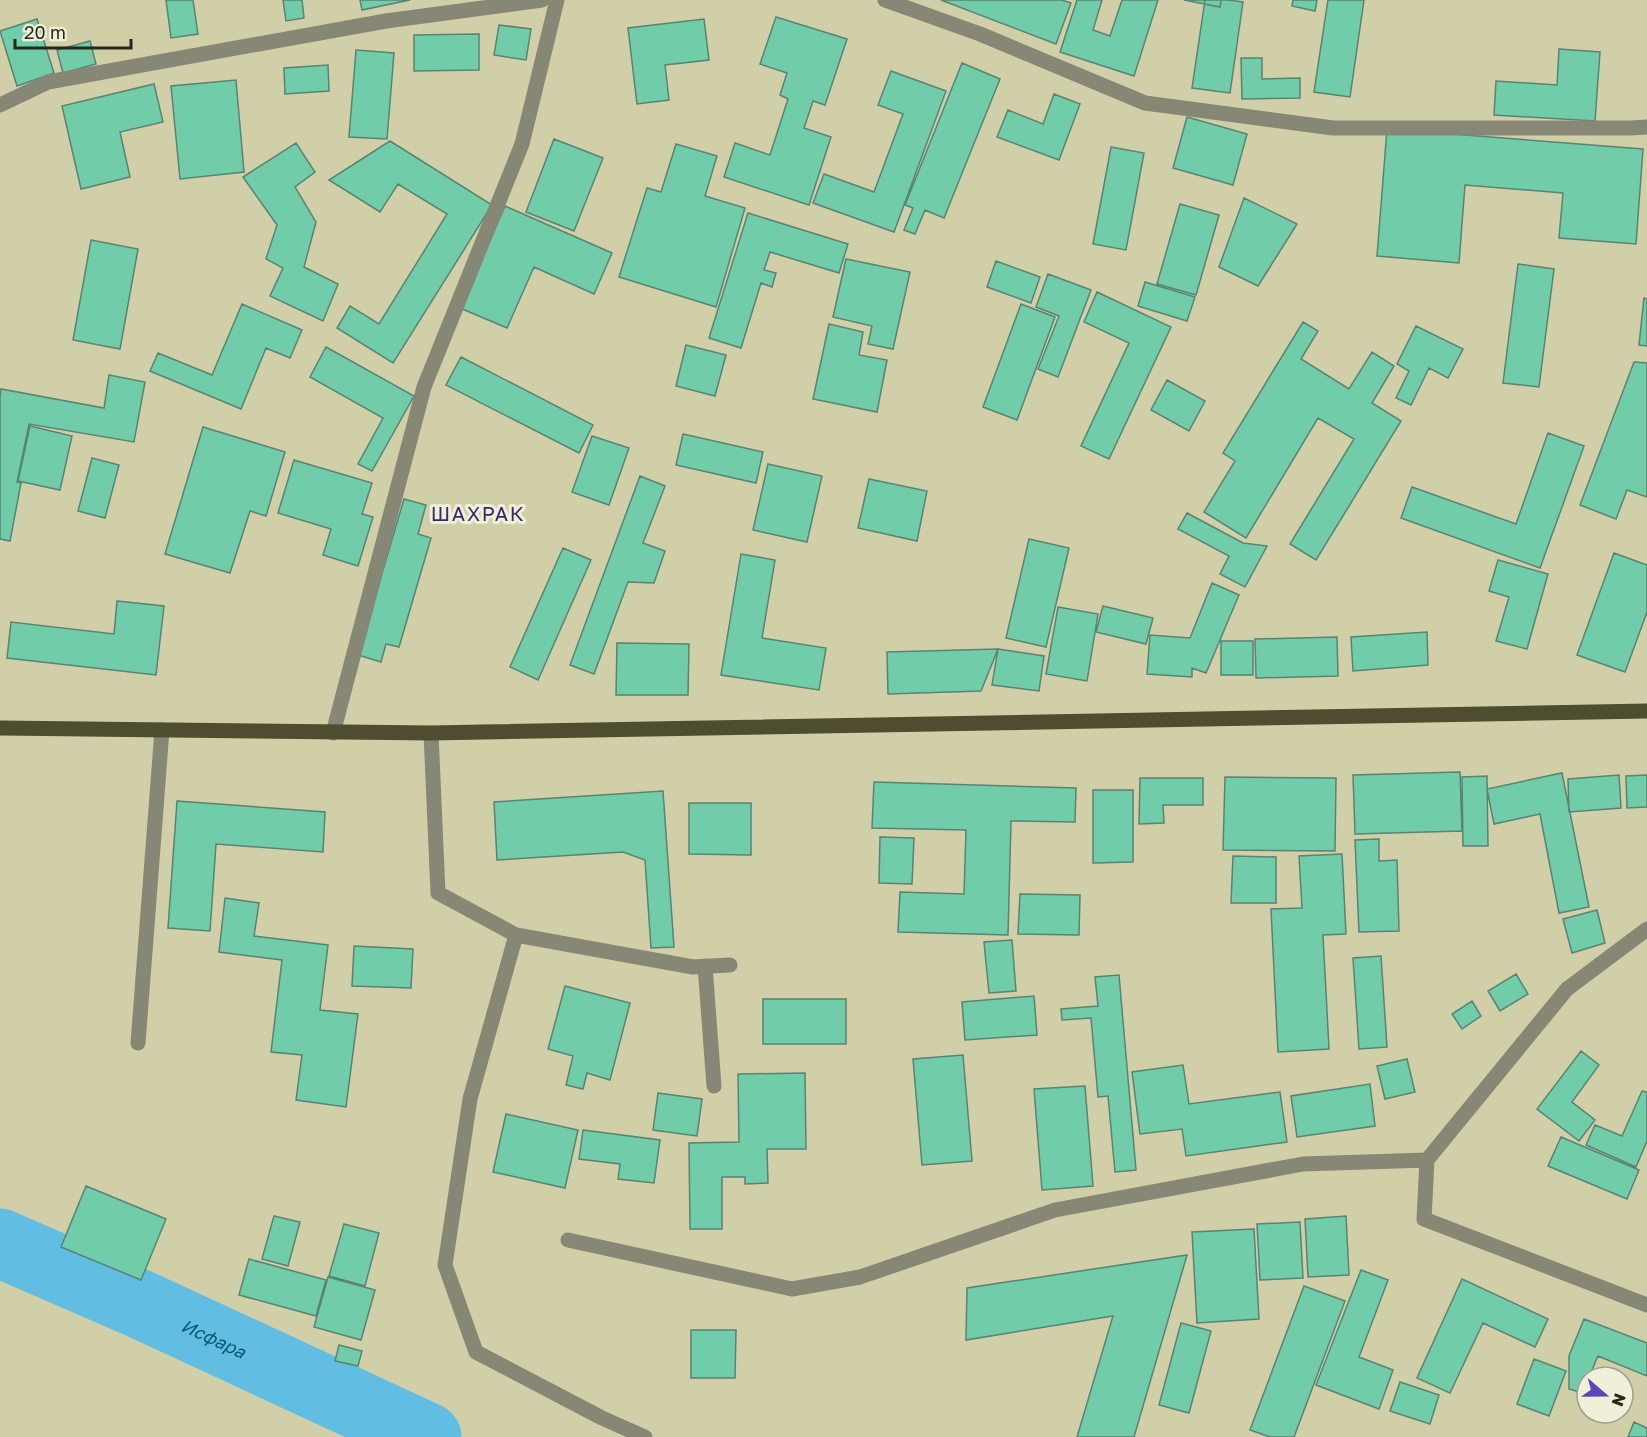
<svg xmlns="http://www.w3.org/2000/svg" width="1647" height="1437" font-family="'Golos Text',sans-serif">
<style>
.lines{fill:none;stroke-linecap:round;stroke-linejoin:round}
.river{stroke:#61bee2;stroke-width:69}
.building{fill:#71cda9;stroke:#598372;stroke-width:1.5}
.street{stroke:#878776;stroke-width:15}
.primary{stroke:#4e4d2f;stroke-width:15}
.labels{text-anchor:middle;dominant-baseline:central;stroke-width:6;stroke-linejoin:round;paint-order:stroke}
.water-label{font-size:18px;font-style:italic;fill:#095871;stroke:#efefda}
.quarter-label{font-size:20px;letter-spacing:1.5px;fill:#342b66;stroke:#efefda}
</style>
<rect width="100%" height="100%" fill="#d0cfa7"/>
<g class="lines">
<path class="river" id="s1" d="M 0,1243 L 142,1305 L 427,1437"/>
</g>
<path class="building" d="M 166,0 L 193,0 L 198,34 L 171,38 Z
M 283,0 L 302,0 L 304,18 L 286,21 Z
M 360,0 L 410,0 L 362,10 Z
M 941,0 L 1062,0 L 1071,3 L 1056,44 Z
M 1077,0 L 1102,0 L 1093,30 L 1110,36 L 1122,0 L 1158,0 L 1134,76 L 1060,52 Z
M 1184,0 L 1221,0 L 1220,7 Z
M 1205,0 L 1229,0 L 1243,2 L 1230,93 L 1192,88 Z
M 1293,0 L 1317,0 L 1315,11 L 1292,6 Z
M 1328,0 L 1364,0 L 1350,97 L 1314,92 Z
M 776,17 L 847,39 L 825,105 L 813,101 L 804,128 L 831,137 L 809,205 L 724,177 L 735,143 L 770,155 L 788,99 L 780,95 L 787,73 L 760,64 Z
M 37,19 L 54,73 L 17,86 L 0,31 Z
M 704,19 L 709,60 L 665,65 L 669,100 L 637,104 L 628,28 Z
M 499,25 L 531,29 L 526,60 L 494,55 Z
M 479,34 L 479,70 L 414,71 L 414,35 Z
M 90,41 L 96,64 L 63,73 L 57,50 Z
M 1559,49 L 1600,52 L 1595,121 L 1494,115 L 1496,81 L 1557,85 Z
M 356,50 L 394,53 L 387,139 L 349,137 Z
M 1241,58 L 1262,58 L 1262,79 L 1300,78 L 1300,98 L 1242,99 Z
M 962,63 L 1000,79 L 944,218 L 925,210 L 915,234 L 904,230 L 913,208 L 905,205 Z
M 328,65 L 329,91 L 285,94 L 284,68 Z
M 891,71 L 946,91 L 894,232 L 813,203 L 824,174 L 874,192 L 903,114 L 878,105 Z
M 236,80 L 244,172 L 180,179 L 171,86 Z
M 154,84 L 163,122 L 120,132 L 130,177 L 81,189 L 62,106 Z
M 1054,94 L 1080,104 L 1059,160 L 997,137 L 1008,110 L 1043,124 Z
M 1187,117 L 1247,134 L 1233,185 L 1173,168 Z
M 1387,129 L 1643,149 L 1636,244 L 1559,238 L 1563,193 L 1465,185 L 1459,263 L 1377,256 Z
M 554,139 L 603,158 L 574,231 L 526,212 Z
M 390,141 L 492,205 L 393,363 L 337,328 L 350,306 L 379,324 L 447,214 L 398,184 L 380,212 L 329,180 Z
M 296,143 L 315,172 L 295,187 L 316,222 L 304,267 L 338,284 L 323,321 L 270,296 L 283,268 L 266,259 L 277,225 L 243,177 Z
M 676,144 L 717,156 L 705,196 L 745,208 L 716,307 L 619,277 L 647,188 L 661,192 Z
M 1111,147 L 1144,153 L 1126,250 L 1093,244 Z
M 1244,198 L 1297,224 L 1258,286 L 1219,267 Z
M 1180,204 L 1219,215 L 1196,295 L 1157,284 Z
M 505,206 L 612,253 L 594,294 L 534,267 L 507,328 L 460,308 Z
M 748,213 L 848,244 L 839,273 L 770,252 L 764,270 L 776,273 L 772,287 L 761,283 L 741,348 L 709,338 Z
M 91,240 L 138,249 L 120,349 L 73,340 Z
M 846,259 L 910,272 L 893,349 L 868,344 L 872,326 L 833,317 Z
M 996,261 L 1040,277 L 1031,303 L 987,287 Z
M 1518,264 L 1554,269 L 1539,387 L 1503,383 Z
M 1048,274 L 1091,290 L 1058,377 L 1038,369 L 1059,316 L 1036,307 Z
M 1145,282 L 1195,297 L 1187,321 L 1138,306 Z
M 1097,292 L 1171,327 L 1109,459 L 1081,446 L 1129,343 L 1084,322 Z
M 1644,298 L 1647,299 L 1647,346 L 1639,345 Z
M 242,304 L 302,330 L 290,358 L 266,348 L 241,409 L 150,371 L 158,353 L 212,375 Z
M 1021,304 L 1055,317 L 1017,420 L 983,407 Z
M 1303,322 L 1318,331 L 1301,359 L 1349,389 L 1372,352 L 1394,366 L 1372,403 L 1401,421 L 1316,560 L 1290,544 L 1354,439 L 1318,418 L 1246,538 L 1204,512 L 1235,461 L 1223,453 Z
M 829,324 L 863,332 L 859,355 L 887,360 L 877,412 L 813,399 Z
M 1416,326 L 1463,349 L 1448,378 L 1429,368 L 1411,405 L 1396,398 L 1409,371 L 1397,364 Z
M 686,345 L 726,355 L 715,396 L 676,386 Z
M 326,347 L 414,396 L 372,471 L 358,464 L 383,418 L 310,377 Z
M 461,357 L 593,425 L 579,453 L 446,385 Z
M 1634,362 L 1647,363 L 1647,497 L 1627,490 L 1616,519 L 1580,505 Z
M 109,375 L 145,382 L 134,442 L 29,424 L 17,482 L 21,483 L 10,541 L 0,539 L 0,396 L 1,389 L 104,408 Z
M 1167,380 L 1205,401 L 1189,431 L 1151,410 Z
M 30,426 L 72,436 L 60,490 L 18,481 Z
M 203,427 L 285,452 L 266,516 L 250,511 L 230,573 L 165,554 Z
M 1548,433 L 1584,446 L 1540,568 L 1401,518 L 1412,487 L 1516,524 Z
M 683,434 L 763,452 L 756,483 L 676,465 Z
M 592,436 L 629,448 L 609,505 L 572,492 Z
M 92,458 L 119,465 L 105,518 L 78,511 Z
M 294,460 L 372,483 L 362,514 L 373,517 L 358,566 L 323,555 L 331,529 L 278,513 Z
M 768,464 L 822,476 L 807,542 L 753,530 Z
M 640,476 L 665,486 L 643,543 L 665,551 L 654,583 L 628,582 L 594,674 L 570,665 Z
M 869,479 L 927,491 L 917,541 L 858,528 Z
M 404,499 L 426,505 L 418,534 L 431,538 L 399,647 L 386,644 L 381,662 L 358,655 Z
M 1187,513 L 1243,543 L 1267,546 L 1245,587 L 1220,574 L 1229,556 L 1178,529 Z
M 1029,539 L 1069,548 L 1046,647 L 1006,638 Z
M 563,548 L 591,560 L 538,680 L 510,667 Z
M 1614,553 L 1647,565 L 1647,612 L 1625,672 L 1577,655 Z
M 741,554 L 775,560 L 762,638 L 826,648 L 819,690 L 721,675 Z
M 1498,560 L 1548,574 L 1527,649 L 1496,641 L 1509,597 L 1489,591 Z
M 1212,583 L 1239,595 L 1206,673 L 1192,668 L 1192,677 L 1147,674 L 1150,635 L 1190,638 Z
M 117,601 L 164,606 L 156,675 L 7,658 L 11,622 L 114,634 Z
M 1103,606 L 1153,618 L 1146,644 L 1096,632 Z
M 1058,607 L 1098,614 L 1087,681 L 1046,674 Z
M 1427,632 L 1428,665 L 1353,671 L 1351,637 Z
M 1337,637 L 1338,676 L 1256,678 L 1255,639 Z
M 1221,641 L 1253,641 L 1253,675 L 1221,675 Z
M 617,643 L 689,644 L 688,695 L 616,695 Z
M 998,649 L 981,691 L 888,694 L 887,652 Z
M 998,649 L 1044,656 L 1039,691 L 992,685 Z
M 1460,772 L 1462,831 L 1355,834 L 1353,775 Z
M 1562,773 L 1589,907 L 1559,913 L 1540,814 L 1494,824 L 1487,789 Z
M 1619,775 L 1621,808 L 1569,812 L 1568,779 Z
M 1647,775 L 1647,807 L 1627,808 L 1626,776 Z
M 1487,776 L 1488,846 L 1463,846 L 1462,777 Z
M 1225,777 L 1336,778 L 1335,851 L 1223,850 Z
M 1140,778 L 1203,778 L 1203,805 L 1163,805 L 1164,823 L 1139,824 Z
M 874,782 L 1076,788 L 1075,822 L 1011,821 L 1008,935 L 898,932 L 900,892 L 964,894 L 966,830 L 872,828 Z
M 1093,790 L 1133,790 L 1133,862 L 1093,863 Z
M 663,791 L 674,947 L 651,948 L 645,860 L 623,852 L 497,860 L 494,802 Z
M 177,801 L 325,812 L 323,852 L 216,844 L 210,931 L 168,928 Z
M 689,803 L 751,803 L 751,855 L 689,854 Z
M 880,837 L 914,838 L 912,884 L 879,883 Z
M 1379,839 L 1379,861 L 1397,860 L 1399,931 L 1359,932 L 1355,840 Z
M 1342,854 L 1346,934 L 1323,935 L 1329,1049 L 1278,1052 L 1271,909 L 1302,908 L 1299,856 Z
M 1233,856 L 1276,857 L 1276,903 L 1231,903 Z
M 1020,894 L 1080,895 L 1079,935 L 1018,934 Z
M 225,898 L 259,903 L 254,936 L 328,945 L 320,1010 L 358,1014 L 346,1107 L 296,1100 L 302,1055 L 271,1052 L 282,960 L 219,952 Z
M 1597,910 L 1605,943 L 1572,953 L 1563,919 Z
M 1012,940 L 1016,991 L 989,993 L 984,942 Z
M 354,946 L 413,949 L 411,988 L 352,986 Z
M 1381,956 L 1387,1047 L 1359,1049 L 1353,958 Z
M 1516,974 L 1528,994 L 1500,1011 L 1488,991 Z
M 1119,975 L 1136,1170 L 1115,1172 L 1108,1096 L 1098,1097 L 1091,1018 L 1062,1020 L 1061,1009 L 1098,1006 L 1095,977 Z
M 565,986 L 630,1003 L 610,1080 L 587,1073 L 583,1089 L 566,1085 L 573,1056 L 548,1049 Z
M 1034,996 L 1037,1035 L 965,1040 L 962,1002 Z
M 763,999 L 846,999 L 846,1044 L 763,1044 Z
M 1472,1001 L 1481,1016 L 1462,1029 L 1452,1014 Z
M 1581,1051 L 1599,1065 L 1572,1102 L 1595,1120 L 1579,1141 L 1537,1109 Z
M 963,1055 L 972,1161 L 922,1165 L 913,1059 Z
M 1407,1059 L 1415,1092 L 1385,1099 L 1377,1066 Z
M 1183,1065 L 1189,1104 L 1280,1092 L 1287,1142 L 1186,1156 L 1182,1129 L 1140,1134 L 1132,1072 Z
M 805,1073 L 806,1149 L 767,1149 L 768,1183 L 745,1184 L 745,1177 L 722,1177 L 722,1229 L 690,1229 L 689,1143 L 739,1142 L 738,1074 Z
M 1370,1084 L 1375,1126 L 1297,1137 L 1291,1096 Z
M 1085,1086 L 1093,1186 L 1042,1190 L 1034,1089 Z
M 1642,1091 L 1647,1092 L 1647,1141 L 1636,1167 L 1586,1145 L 1595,1125 L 1622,1136 Z
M 658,1093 L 702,1099 L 697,1136 L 653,1130 Z
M 506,1114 L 578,1130 L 565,1188 L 493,1172 Z
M 583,1130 L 660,1140 L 654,1183 L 618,1179 L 620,1164 L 579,1159 Z
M 1561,1137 L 1639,1170 L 1627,1199 L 1548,1166 Z
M 86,1186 L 166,1219 L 141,1280 L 61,1247 Z
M 274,1216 L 300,1222 L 288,1266 L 262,1259 Z
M 1346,1216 L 1349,1275 L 1308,1277 L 1305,1219 Z
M 1300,1222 L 1303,1278 L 1260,1280 L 1257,1224 Z
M 344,1224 L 379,1233 L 365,1286 L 329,1276 Z
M 1254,1229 L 1259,1319 L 1197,1323 L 1192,1232 Z
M 1187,1255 L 1134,1437 L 1077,1437 L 1113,1316 L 966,1340 L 967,1288 Z
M 249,1259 L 326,1280 L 316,1316 L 239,1295 Z
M 1361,1270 L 1388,1280 L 1359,1357 L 1393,1370 L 1379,1409 L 1316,1385 Z
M 328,1277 L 375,1290 L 361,1340 L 314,1327 Z
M 1462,1279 L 1548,1319 L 1535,1347 L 1483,1323 L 1450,1393 L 1417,1378 Z
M 1304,1286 L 1345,1301 L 1294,1437 L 1270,1437 L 1250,1430 Z
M 1584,1319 L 1647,1343 L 1647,1376 L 1598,1356 L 1589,1377 L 1587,1377 L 1587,1383 L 1583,1393 L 1569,1389 L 1569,1356 Z
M 1181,1323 L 1211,1331 L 1189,1413 L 1159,1405 Z
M 691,1330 L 736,1330 L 735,1378 L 691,1378 Z
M 339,1345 L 362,1351 L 358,1366 L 335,1361 Z
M 1534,1359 L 1566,1371 L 1549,1416 L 1517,1404 Z
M 1400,1382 L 1439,1395 L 1430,1424 L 1390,1411 Z
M 1634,1422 L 1647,1428 L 1647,1437 L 1628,1437 Z"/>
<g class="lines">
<path class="street" d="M 885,0 L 980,34 L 1145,103 L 1333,128 L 1631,128 L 1647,127
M 0,105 L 48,82 L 386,21 L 542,0
M 333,733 L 424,387 L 522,144 L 557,0
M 431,733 L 438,893 L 516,935 L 470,1099 L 445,1265 L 476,1352 L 602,1418 L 645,1437
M 516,935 L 693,967 L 730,965
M 705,966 L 714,1086
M 138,1043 L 162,730
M 1427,1160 L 1424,1219 L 1647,1305
M 568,1240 L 792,1289 L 860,1277 L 1055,1210 L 1303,1164 L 1427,1160 L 1567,989 L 1647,929"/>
<path class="primary" d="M 0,728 L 431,733 L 1647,711"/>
</g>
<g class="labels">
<g class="water-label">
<text stroke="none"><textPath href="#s1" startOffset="234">Исфара</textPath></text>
</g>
<g class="quarter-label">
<text x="478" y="513">ШАХРАК</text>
</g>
</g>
<g transform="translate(1605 1395) rotate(110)"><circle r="28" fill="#efefda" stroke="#9f9f8c" stroke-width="1.5"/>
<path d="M0-4.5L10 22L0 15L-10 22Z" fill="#5b44bc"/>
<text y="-9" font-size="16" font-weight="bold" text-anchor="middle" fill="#272617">N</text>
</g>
<path d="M15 39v9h116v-9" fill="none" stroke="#272617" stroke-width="3"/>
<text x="24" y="39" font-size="18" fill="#272617" stroke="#efefda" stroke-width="4.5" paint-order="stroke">20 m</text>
</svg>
